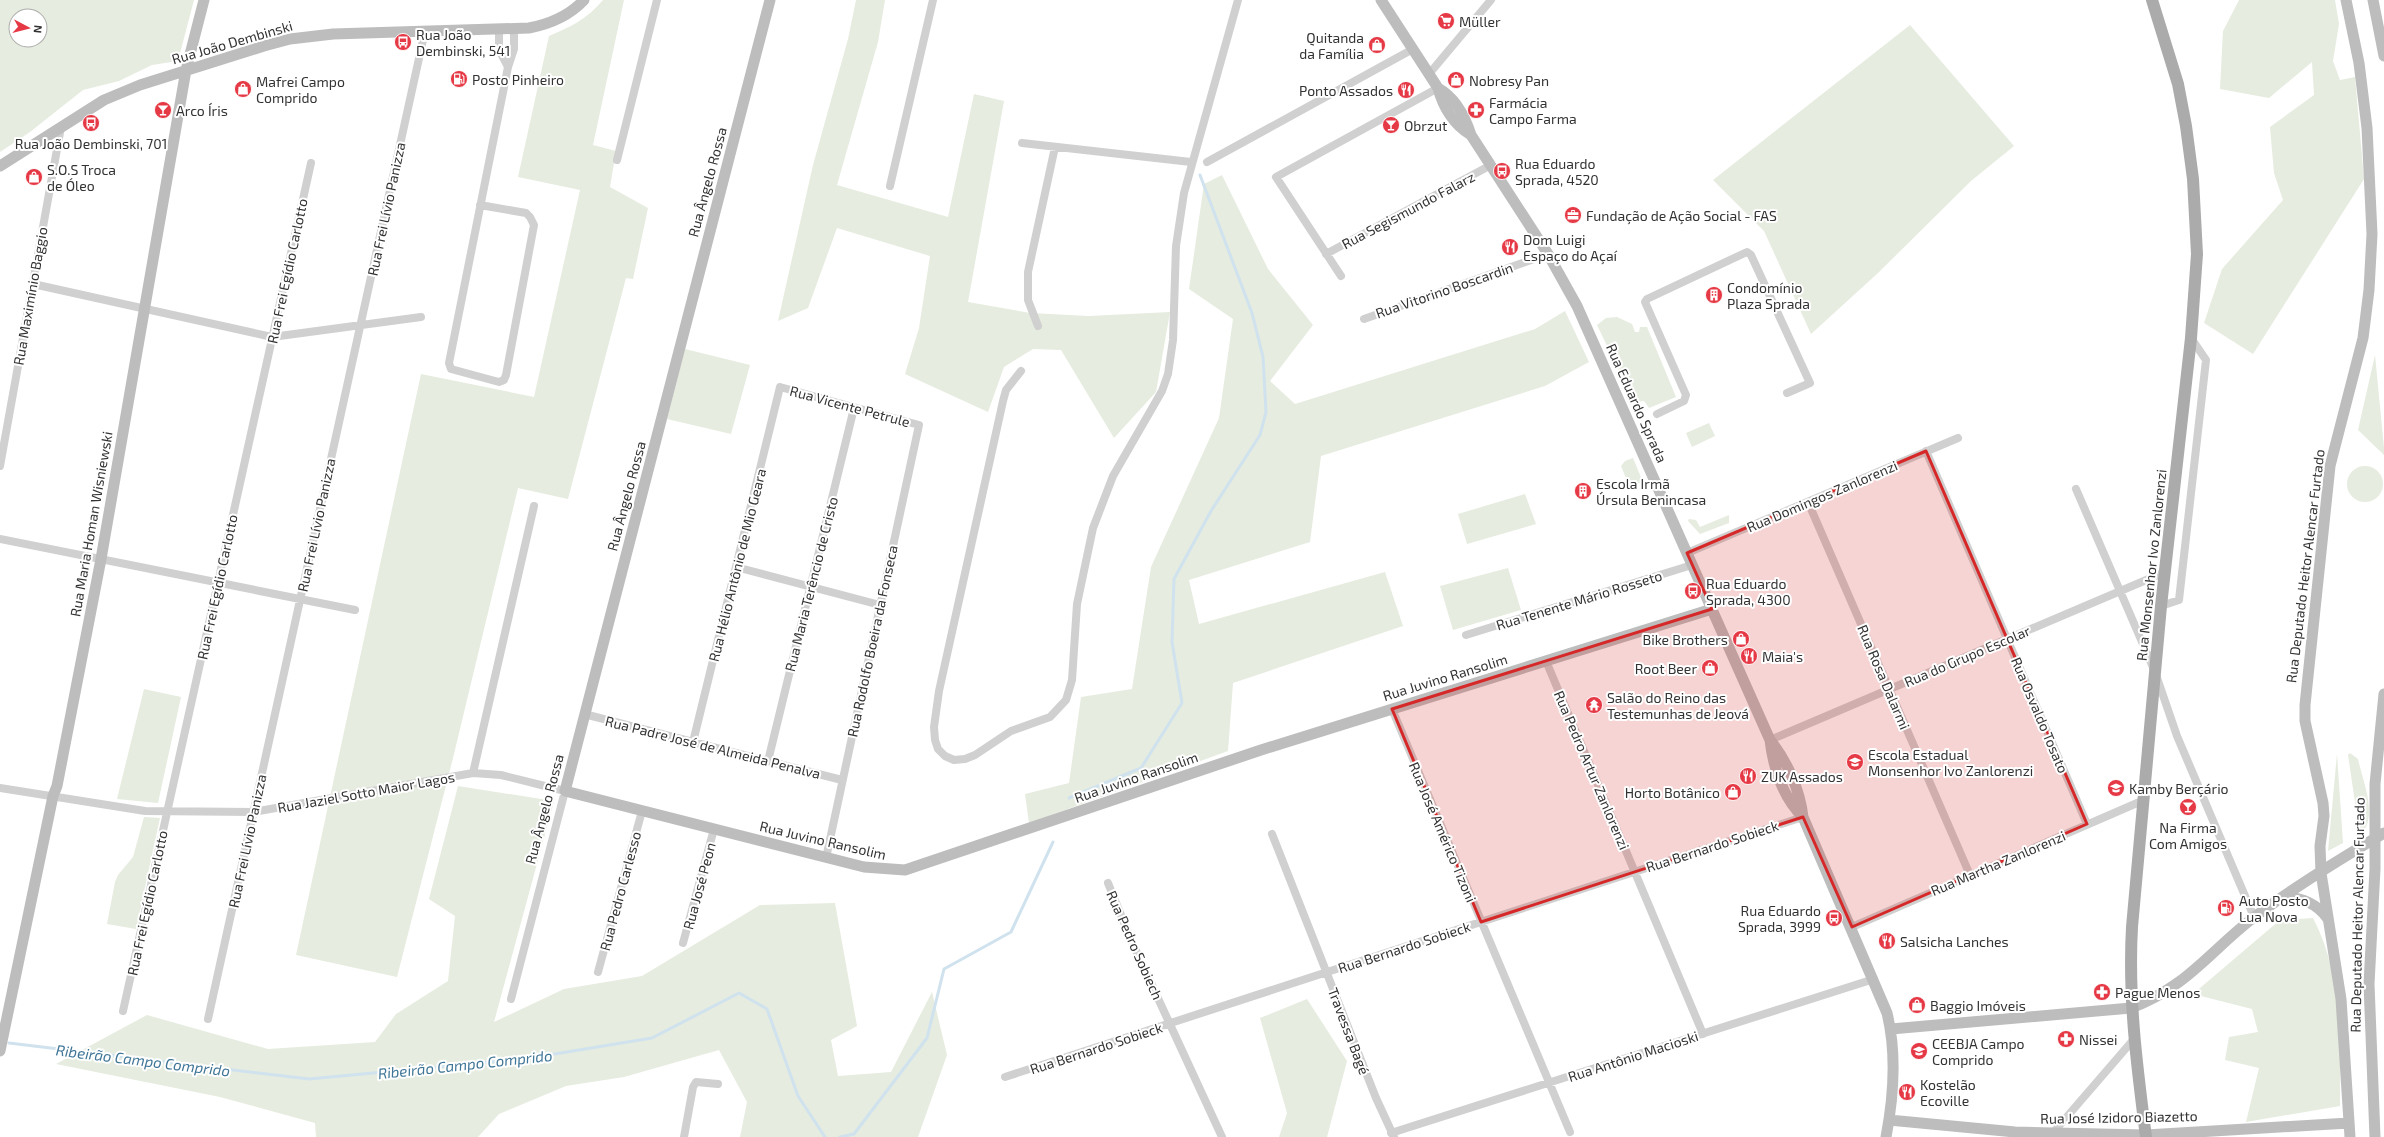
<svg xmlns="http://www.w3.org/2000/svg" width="2384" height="1137" font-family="'Exo 2',sans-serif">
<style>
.green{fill:#e6ecdf;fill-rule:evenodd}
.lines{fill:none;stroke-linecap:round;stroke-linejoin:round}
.stream{stroke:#cfe2ee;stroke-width:3}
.street{stroke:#d0d0d0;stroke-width:8}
.secondary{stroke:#bdbdbd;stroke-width:11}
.primary{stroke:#ababab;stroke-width:12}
.marked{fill:#d62828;fill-opacity:0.2;stroke:#d62828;stroke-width:3;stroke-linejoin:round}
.labels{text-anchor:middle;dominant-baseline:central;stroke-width:4;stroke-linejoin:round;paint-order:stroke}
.poi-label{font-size:14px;fill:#333;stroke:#fff;text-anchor:start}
.street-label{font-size:14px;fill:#333;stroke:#fff}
.water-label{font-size:15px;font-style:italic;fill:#3f7597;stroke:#fff}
</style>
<rect width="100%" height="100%" fill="#fff"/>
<path class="green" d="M 0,0 L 194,0 L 178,61 L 152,65 L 119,81 L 83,90 L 30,132 L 0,152 ZM 16,16 L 40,16 L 40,40 L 16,40 Z
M 603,0 L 624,0 L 593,145 L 616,151 L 610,187 L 648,208 L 633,279 L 626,278 L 568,499 L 518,488 L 453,758 L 397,977 L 296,955 L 421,374 L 534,397 L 580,190 L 518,177 L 549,36 C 571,27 588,18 603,0 Z
M 856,0 L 885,0 L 878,42 L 837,185 L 948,217 L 974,94 L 1004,101 L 968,302 L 1030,313 L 1089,316 L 1170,312 L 1156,392 L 1114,438 L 1061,350 L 1033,349 L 1004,367 L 988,412 L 905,374 L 919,328 L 930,256 L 837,228 L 808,308 L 778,321 L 813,165 L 848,39 Z
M 2239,0 L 2335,0 L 2339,24 L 2333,61 L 2340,80 L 2355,77 L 2364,179 L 2253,354 L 2204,323 L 2222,269 L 2283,200 L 2274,173 L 2270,127 L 2314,95 L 2312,62 L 2269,98 L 2220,89 L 2223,31 Z
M 1910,25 L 2014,146 L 1971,181 L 1878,273 L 1811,334 L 1764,231 L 1713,180 Z
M 1222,175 L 1268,269 L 1313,325 L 1270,381 L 1295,404 L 1535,329 L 1565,311 L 1589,362 L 1545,386 L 1321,456 L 1310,542 L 1189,580 L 1199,624 L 1385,572 L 1403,626 L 1233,683 L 1228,751 L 1029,823 L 1025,794 L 1069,783 L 1081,697 L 1132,689 L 1151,567 L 1219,418 L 1233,319 L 1189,289 L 1204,184 Z
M 1617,317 L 1632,324 L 1635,332 L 1639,332 L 1640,327 L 1647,327 L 1676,397 L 1649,408 L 1644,401 L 1634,402 L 1597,325 L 1606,318 Z
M 685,349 L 750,365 L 731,434 L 667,419 Z
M 2375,355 L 2384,448 L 2384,455 L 2358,430 Z
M 1709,423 L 1715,436 L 1692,447 L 1686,433 Z
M 1633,458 L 1643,482 L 1632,485 L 1628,483 L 1621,466 L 1625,461 Z
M2347 484a18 18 0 1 1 36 0a18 18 0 1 1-36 0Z
M 1525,494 L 1536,524 L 1467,544 L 1458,514 Z
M 1729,515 L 1729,523 L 1700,534 L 1688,521 L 1689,519 L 1696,520 L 1700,527 Z
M 1508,568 L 1521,610 L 1453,630 L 1440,586 Z
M 144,689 L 181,697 L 158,803 L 117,799 Z
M 2350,753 L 2358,759 C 2363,783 2379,816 2360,836 L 2348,755 Z
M 2337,754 L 2343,843 L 2328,851 Z
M 458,786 L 554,801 L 494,1022 L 564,989 L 642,976 L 760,905 L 835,903 L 857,1026 L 831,1040 L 838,1076 L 891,1072 L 932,992 L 947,1055 L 918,1137 L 740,1137 L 747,1102 L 719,1050 L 624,1077 L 566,1086 L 499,1114 L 478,1137 L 316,1137 L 315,1123 L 220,1097 L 56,1064 L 147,1015 L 268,1049 L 375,1042 L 396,1014 L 448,981 L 455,916 L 429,899 Z
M 144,817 L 160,818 L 136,929 L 107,924 L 115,882 L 118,875 L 133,857 Z
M 2313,918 C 2343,975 2340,1043 2340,1106 L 2246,1122 L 2259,1068 L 2225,1060 L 2229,1037 L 2258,1032 L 2252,1009 L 2193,994 L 2280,920 Z
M 1307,999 L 1347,1061 L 1327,1137 L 1279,1137 L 1287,1113 L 1260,1018 Z"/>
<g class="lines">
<path class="stream" d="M 1069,798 L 1141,768 L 1182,703 L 1172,642 L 1174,579 L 1211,511 L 1260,435 L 1266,412 L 1263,357 L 1252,313 L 1200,175
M 9,1043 L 309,1079 L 524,1059 L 652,1038 L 739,993 L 767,1009 L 798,1096 L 825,1137
M 840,1137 L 854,1134 L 927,1038 L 944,969 L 1011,932 L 1053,842"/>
<path class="street" d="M 499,30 L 499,50 L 508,67
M 1429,74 L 1491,0
M 1022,143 L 1191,162
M 617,160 L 657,0
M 1207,162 L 1413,49
M 890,186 L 933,0
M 480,205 L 526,213 L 530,217 L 534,225 L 506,375 L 504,380 L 499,382 L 451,369 L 449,363 L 508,67 L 514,49 L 514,29
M 1326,254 L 1491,165
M 1341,276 L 1276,177 L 1438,88
M 33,284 L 272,337 L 421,317
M 1364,319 L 1548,254
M 1038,326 L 1028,300 L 1028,272 L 1055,147
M 1021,371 L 1006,390 L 1003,401 L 939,691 L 934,727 L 935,740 L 938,749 L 945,756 L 954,760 L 965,759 L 975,755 L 1011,731 L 1050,717 L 1066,700 L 1072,680 L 1077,604 L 1093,528 L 1113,476 L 1162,391 L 1168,374 L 1173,340 L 1176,246 L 1184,193 L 1238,0
M 1657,414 L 1684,401 L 1686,395 L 1645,302 L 1647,299 L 1747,252 L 1751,255 L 1810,383 L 1787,393
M 1926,451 L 2087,824
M 0,466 L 61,127
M 2076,489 L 2155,672 L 2177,736 L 2254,917
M 1808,502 L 1970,875
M 0,539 L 355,610
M 1687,553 L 1958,438
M 736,567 L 880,605
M 2161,606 L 2179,600 L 2206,360 L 2191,338
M 1466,635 L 1692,565
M 1546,661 L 1703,1034
M 1392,709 L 1570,1132
M 584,714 L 842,780
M 1770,740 L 2165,572
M 693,742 L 780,387 L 919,425 L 826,858
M 768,761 L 854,408
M 473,773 L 534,506
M 0,788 L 145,811 L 253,812 L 473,773 L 501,775 L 565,791 L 511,999
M 1272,834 L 1376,1098 L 1394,1137
M 1108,883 L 1132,942 L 1222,1137
M 1852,927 L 2144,800
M 683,943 L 714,829
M 598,972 L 642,811
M 123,1011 L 311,163
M 208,1019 L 425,31
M 1005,1077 L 1803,817
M 1391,1133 L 1874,979
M 2052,1134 L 2134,1039
M 684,1137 L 693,1087 L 696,1082 L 718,1084"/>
<path class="secondary" d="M 770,0 L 565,791 L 864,867 L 905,870 L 1261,750 L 1712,609
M 1381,0 L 1438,88 C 1443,107 1454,125 1471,135
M 2346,0 L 2359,63 L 2367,128 L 2372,234 L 2369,290 L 2363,338 L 2330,466 L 2305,705 L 2305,721 L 2323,803 L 2324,816 L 2320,846 L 2321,873 L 2341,999 L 2350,1137
M 2373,0 L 2384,56
M 1438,88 C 1456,98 1465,116 1471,135 L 1548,254 L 1577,306 L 1770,740 C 1787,761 1800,790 1803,817 L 1887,1013 C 1897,1054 1894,1095 1886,1137
M 0,166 L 104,100 L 140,85 L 264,46 L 290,39 L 333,34 L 529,28 C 550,24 569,16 584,0
M 1770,740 C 1773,767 1783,798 1803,817
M 2284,896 C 2303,899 2317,903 2328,919
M 1891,1029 L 2131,1008 C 2187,987 2209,952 2253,918 C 2294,887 2340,859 2384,833
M 0,1051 L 53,796 L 57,786 L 101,559 L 186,70 L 204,0
M 1889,1120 L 2015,1132 L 2146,1135 L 2349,1123
M 2375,1137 L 2369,984 L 2375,869 L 2375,784 L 2384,694"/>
<path class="primary" d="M 2146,1137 C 2137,1067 2128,998 2132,927 L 2161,606 L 2191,338 L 2197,254 L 2193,179 L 2186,126 L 2178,84 L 2152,0"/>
</g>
<path class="marked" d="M 1926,451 L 2087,824 L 1852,927 L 1803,817 L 1481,922 L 1392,709 L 1712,609 L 1687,553 Z"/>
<defs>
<g id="supermarket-disc" transform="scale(0.9)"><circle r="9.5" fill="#e63946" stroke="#fff"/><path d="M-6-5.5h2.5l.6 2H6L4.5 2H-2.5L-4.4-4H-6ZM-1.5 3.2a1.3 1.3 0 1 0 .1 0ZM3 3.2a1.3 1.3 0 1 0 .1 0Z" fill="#fff"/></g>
<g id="bus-disc" transform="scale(0.9)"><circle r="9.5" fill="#e63946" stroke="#fff"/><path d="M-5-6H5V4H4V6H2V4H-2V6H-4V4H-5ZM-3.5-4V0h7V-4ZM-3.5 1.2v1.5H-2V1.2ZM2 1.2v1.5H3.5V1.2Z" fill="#fff"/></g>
<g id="shop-disc" transform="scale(0.9)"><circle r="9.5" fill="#e63946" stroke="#fff"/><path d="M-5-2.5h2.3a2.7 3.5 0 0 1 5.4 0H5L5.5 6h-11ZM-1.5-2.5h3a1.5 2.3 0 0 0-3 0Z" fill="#fff"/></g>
<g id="fuel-disc" transform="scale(0.9)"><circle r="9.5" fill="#e63946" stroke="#fff"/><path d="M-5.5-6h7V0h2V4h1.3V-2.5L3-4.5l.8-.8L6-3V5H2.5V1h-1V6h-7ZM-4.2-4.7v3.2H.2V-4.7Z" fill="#fff"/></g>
<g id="restaurant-disc" transform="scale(0.9)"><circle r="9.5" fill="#e63946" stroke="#fff"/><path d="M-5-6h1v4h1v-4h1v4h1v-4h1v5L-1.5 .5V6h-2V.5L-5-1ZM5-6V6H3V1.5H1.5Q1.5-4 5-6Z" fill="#fff"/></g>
<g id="bar-disc" transform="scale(0.9)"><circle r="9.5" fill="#e63946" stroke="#fff"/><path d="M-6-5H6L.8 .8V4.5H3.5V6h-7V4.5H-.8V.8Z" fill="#fff"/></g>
<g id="pharmacy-disc" transform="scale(0.9)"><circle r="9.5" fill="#e63946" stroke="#fff"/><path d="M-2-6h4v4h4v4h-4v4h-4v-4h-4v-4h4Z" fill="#fff"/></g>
<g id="office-disc" transform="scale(0.9)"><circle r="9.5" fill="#e63946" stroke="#fff"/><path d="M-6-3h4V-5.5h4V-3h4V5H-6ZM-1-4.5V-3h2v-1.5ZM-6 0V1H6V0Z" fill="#fff"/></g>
<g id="building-disc" transform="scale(0.9)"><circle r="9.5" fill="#e63946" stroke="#fff"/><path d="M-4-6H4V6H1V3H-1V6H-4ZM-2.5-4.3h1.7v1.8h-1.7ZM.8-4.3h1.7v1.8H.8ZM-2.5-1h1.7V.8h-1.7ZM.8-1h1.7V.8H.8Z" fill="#fff"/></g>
<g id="temple-disc" transform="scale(0.9)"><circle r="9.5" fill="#e63946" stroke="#fff"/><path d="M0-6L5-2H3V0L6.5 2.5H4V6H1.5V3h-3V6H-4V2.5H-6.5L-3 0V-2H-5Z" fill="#fff"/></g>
<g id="school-disc" transform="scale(0.9)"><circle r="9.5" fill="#e63946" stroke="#fff"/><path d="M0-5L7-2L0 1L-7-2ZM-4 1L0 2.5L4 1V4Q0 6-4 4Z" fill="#fff"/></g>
</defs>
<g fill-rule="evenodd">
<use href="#supermarket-disc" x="1446" y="21"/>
<use href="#bus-disc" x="403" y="42"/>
<use href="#shop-disc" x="1377" y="45"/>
<use href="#fuel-disc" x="459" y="79"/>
<use href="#shop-disc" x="1456" y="80"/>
<use href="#shop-disc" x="243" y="89"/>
<use href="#restaurant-disc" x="1406" y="90"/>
<use href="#bar-disc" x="163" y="110"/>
<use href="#pharmacy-disc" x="1476" y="110"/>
<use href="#bus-disc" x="91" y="123"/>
<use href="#bar-disc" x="1391" y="125"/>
<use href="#bus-disc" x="1502" y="171"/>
<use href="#shop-disc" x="34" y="177"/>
<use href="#office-disc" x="1573" y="215"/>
<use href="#restaurant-disc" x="1510" y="247"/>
<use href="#building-disc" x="1714" y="295"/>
<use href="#building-disc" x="1583" y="491"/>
<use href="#bus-disc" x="1693" y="591"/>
<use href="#shop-disc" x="1741" y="639"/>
<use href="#restaurant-disc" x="1749" y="656"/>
<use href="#shop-disc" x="1710" y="668"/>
<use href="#temple-disc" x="1594" y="705"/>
<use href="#school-disc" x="1855" y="762"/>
<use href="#restaurant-disc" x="1748" y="776"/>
<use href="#school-disc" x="2116" y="788"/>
<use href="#shop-disc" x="1733" y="792"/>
<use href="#bar-disc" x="2188" y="807"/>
<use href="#fuel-disc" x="2226" y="908"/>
<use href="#bus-disc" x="1834" y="918"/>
<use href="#restaurant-disc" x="1887" y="941"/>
<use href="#pharmacy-disc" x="2102" y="992"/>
<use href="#shop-disc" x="1917" y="1005"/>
<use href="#pharmacy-disc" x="2066" y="1039"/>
<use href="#school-disc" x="1919" y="1051"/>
<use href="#restaurant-disc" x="1907" y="1092"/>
</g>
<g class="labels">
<g class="poi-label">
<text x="1459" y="21">Müller</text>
<text x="416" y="34">Rua João<tspan x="416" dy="16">Dembinski, 541</tspan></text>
<text x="1364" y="37" text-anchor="end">Quitanda<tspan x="1364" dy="16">da Família</tspan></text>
<text x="472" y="79">Posto Pinheiro</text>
<text x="1469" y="80">Nobresy Pan</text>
<text x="256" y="81">Mafrei Campo<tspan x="256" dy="16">Comprido</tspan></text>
<text x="1393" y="90" text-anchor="end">Ponto Assados</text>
<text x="1489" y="102">Farmácia<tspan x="1489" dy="16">Campo Farma</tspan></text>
<text x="176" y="110">Arco Íris</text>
<text x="1404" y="125">Obrzut</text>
<text x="91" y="143" text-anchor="middle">Rua João Dembinski, 701</text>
<text x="1515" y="163">Rua Eduardo<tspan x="1515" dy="16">Sprada, 4520</tspan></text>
<text x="47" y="169">S.O.S Troca<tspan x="47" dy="16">de Óleo</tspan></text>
<text x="1586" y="215">Fundação de Ação Social - FAS</text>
<text x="1523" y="239">Dom Luigi<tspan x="1523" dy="16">Espaço do Açaí</tspan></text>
<text x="1727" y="287">Condomínio<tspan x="1727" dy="16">Plaza Sprada</tspan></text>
<text x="1596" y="483">Escola Irmã<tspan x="1596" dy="16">Úrsula Benincasa</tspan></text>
<text x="1706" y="583">Rua Eduardo<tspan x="1706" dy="16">Sprada, 4300</tspan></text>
<text x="1728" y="639" text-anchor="end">Bike Brothers</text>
<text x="1762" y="656">Maia's</text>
<text x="1697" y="668" text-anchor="end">Root Beer</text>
<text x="1607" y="697">Salão do Reino das<tspan x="1607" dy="16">Testemunhas de Jeová</tspan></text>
<text x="1868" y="754">Escola Estadual<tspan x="1868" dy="16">Monsenhor Ivo Zanlorenzi</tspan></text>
<text x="1761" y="776">ZUK Assados</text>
<text x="2129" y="788">Kamby Berçário</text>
<text x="1720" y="792" text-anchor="end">Horto Botânico</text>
<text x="2188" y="827" text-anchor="middle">Na Firma<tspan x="2188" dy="16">Com Amigos</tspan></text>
<text x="2239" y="900">Auto Posto<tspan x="2239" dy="16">Lua Nova</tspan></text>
<text x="1821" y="910" text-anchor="end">Rua Eduardo<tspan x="1821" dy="16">Sprada, 3999</tspan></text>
<text x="1900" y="941">Salsicha Lanches</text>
<text x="2115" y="992">Pague Menos</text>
<text x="1930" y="1005">Baggio Imóveis</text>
<text x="2079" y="1039">Nissei</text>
<text x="1932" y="1043">CEEBJA Campo<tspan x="1932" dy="16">Comprido</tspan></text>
<text x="1920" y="1084">Kostelão<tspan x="1920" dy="16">Ecoville</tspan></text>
</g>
<g class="street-label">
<text transform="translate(232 42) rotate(-16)">Rua João Dembinski</text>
<text transform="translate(707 182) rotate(-75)">Rua Ângelo Rossa</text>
<text transform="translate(386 209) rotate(-78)">Rua Frei Lívio Panizza</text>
<text transform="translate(1408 210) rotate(-28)">Rua Segismundo Falarz</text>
<text transform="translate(287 271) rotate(-78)">Rua Frei Egídio Carlotto</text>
<text transform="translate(1444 290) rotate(-19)">Rua Vitorino Boscardin</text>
<text transform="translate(30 296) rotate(-80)">Rua Maximínio Baggio</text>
<text transform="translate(1637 403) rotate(66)">Rua Eduardo Sprada</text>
<text transform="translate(850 406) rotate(15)">Rua Vicente Petrule</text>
<text transform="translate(626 496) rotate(-75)">Rua Ângelo Rossa</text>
<text transform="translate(1822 496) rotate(-23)">Rua Domingos Zanlorenzi</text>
<text transform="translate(91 524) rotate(-80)">Rua Maria Homan Wisniewski</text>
<text transform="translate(316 525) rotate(-78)">Rua Frei Lívio Panizza</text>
<text transform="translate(737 565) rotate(-76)">Rua Hélio Antônio de Mio Geara</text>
<text transform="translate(2151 565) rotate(-84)">Rua Monsenhor Ivo Zanlorenzi</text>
<text transform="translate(2305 566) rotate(-83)">Rua Deputado Heitor Alencar Furtado</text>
<text transform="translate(811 584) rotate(-76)">Rua Maria Terêncio de Cristo</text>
<text transform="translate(217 587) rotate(-78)">Rua Frei Egídio Carlotto</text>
<text transform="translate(1579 600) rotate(-17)">Rua Tenente Mário Rosseto</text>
<text transform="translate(872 641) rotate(-78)">Rua Rodolfo Boeira da Fonseca</text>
<text transform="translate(1967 656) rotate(-23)">Rua do Grupo Escolar</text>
<text transform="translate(1445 677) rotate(-17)">Rua Juvino Ransolim</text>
<text transform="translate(1884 677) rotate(67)">Rua Rosa Dalarmi</text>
<text transform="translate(2040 715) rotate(67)">Rua Osvaldo Tosato</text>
<text transform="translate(713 747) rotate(14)">Rua Padre José de Almeida Penalva</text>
<text transform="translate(1592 770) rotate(67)">Rua Pedro Artur Zanlorenzi</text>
<text transform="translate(1136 777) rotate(-19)">Rua Juvino Ransolim</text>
<text transform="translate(366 792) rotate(-10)">Rua Jaziel Sotto Maior Lagos</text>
<text transform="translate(544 809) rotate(-75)">Rua Ângelo Rossa</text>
<text transform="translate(1443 832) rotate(67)">Rua José Américo Tizoni</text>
<text transform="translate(823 840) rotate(13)">Rua Juvino Ransolim</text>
<text transform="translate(247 841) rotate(-78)">Rua Frei Lívio Panizza</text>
<text transform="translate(1712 846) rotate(-18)">Rua Bernardo Sobieck</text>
<text transform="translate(1998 863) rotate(-23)">Rua Martha Zanlorenzi</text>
<text transform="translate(699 886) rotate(-75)">Rua José Peon</text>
<text transform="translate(620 891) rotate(-75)">Rua Pedro Carlesso</text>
<text transform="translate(147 903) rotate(-78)">Rua Frei Egídio Carlotto</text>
<text transform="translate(2357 915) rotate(-89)">Rua Deputado Heitor Alencar Furtado</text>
<text transform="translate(1135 945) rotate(66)">Rua Pedro Sobiech</text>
<text transform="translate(1404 947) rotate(-18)">Rua Bernardo Sobieck</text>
<text transform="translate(1349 1031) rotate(69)">Travessa Bagé</text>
<text transform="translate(1096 1048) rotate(-18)">Rua Bernardo Sobieck</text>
<text transform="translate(1633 1056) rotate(-18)">Rua Antônio Macioski</text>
<text transform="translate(2119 1117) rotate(-1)">Rua José Izidoro Biazetto</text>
</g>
<g class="water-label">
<text transform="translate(143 1060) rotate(7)">Ribeirão Campo Comprido</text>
<text transform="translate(465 1064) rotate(-6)">Ribeirão Campo Comprido</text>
</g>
</g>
<g transform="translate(28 28) rotate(97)"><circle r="19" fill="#ffffff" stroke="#adadad"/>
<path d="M0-3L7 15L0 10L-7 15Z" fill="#e63946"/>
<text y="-6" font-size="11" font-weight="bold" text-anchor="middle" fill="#333333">N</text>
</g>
</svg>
